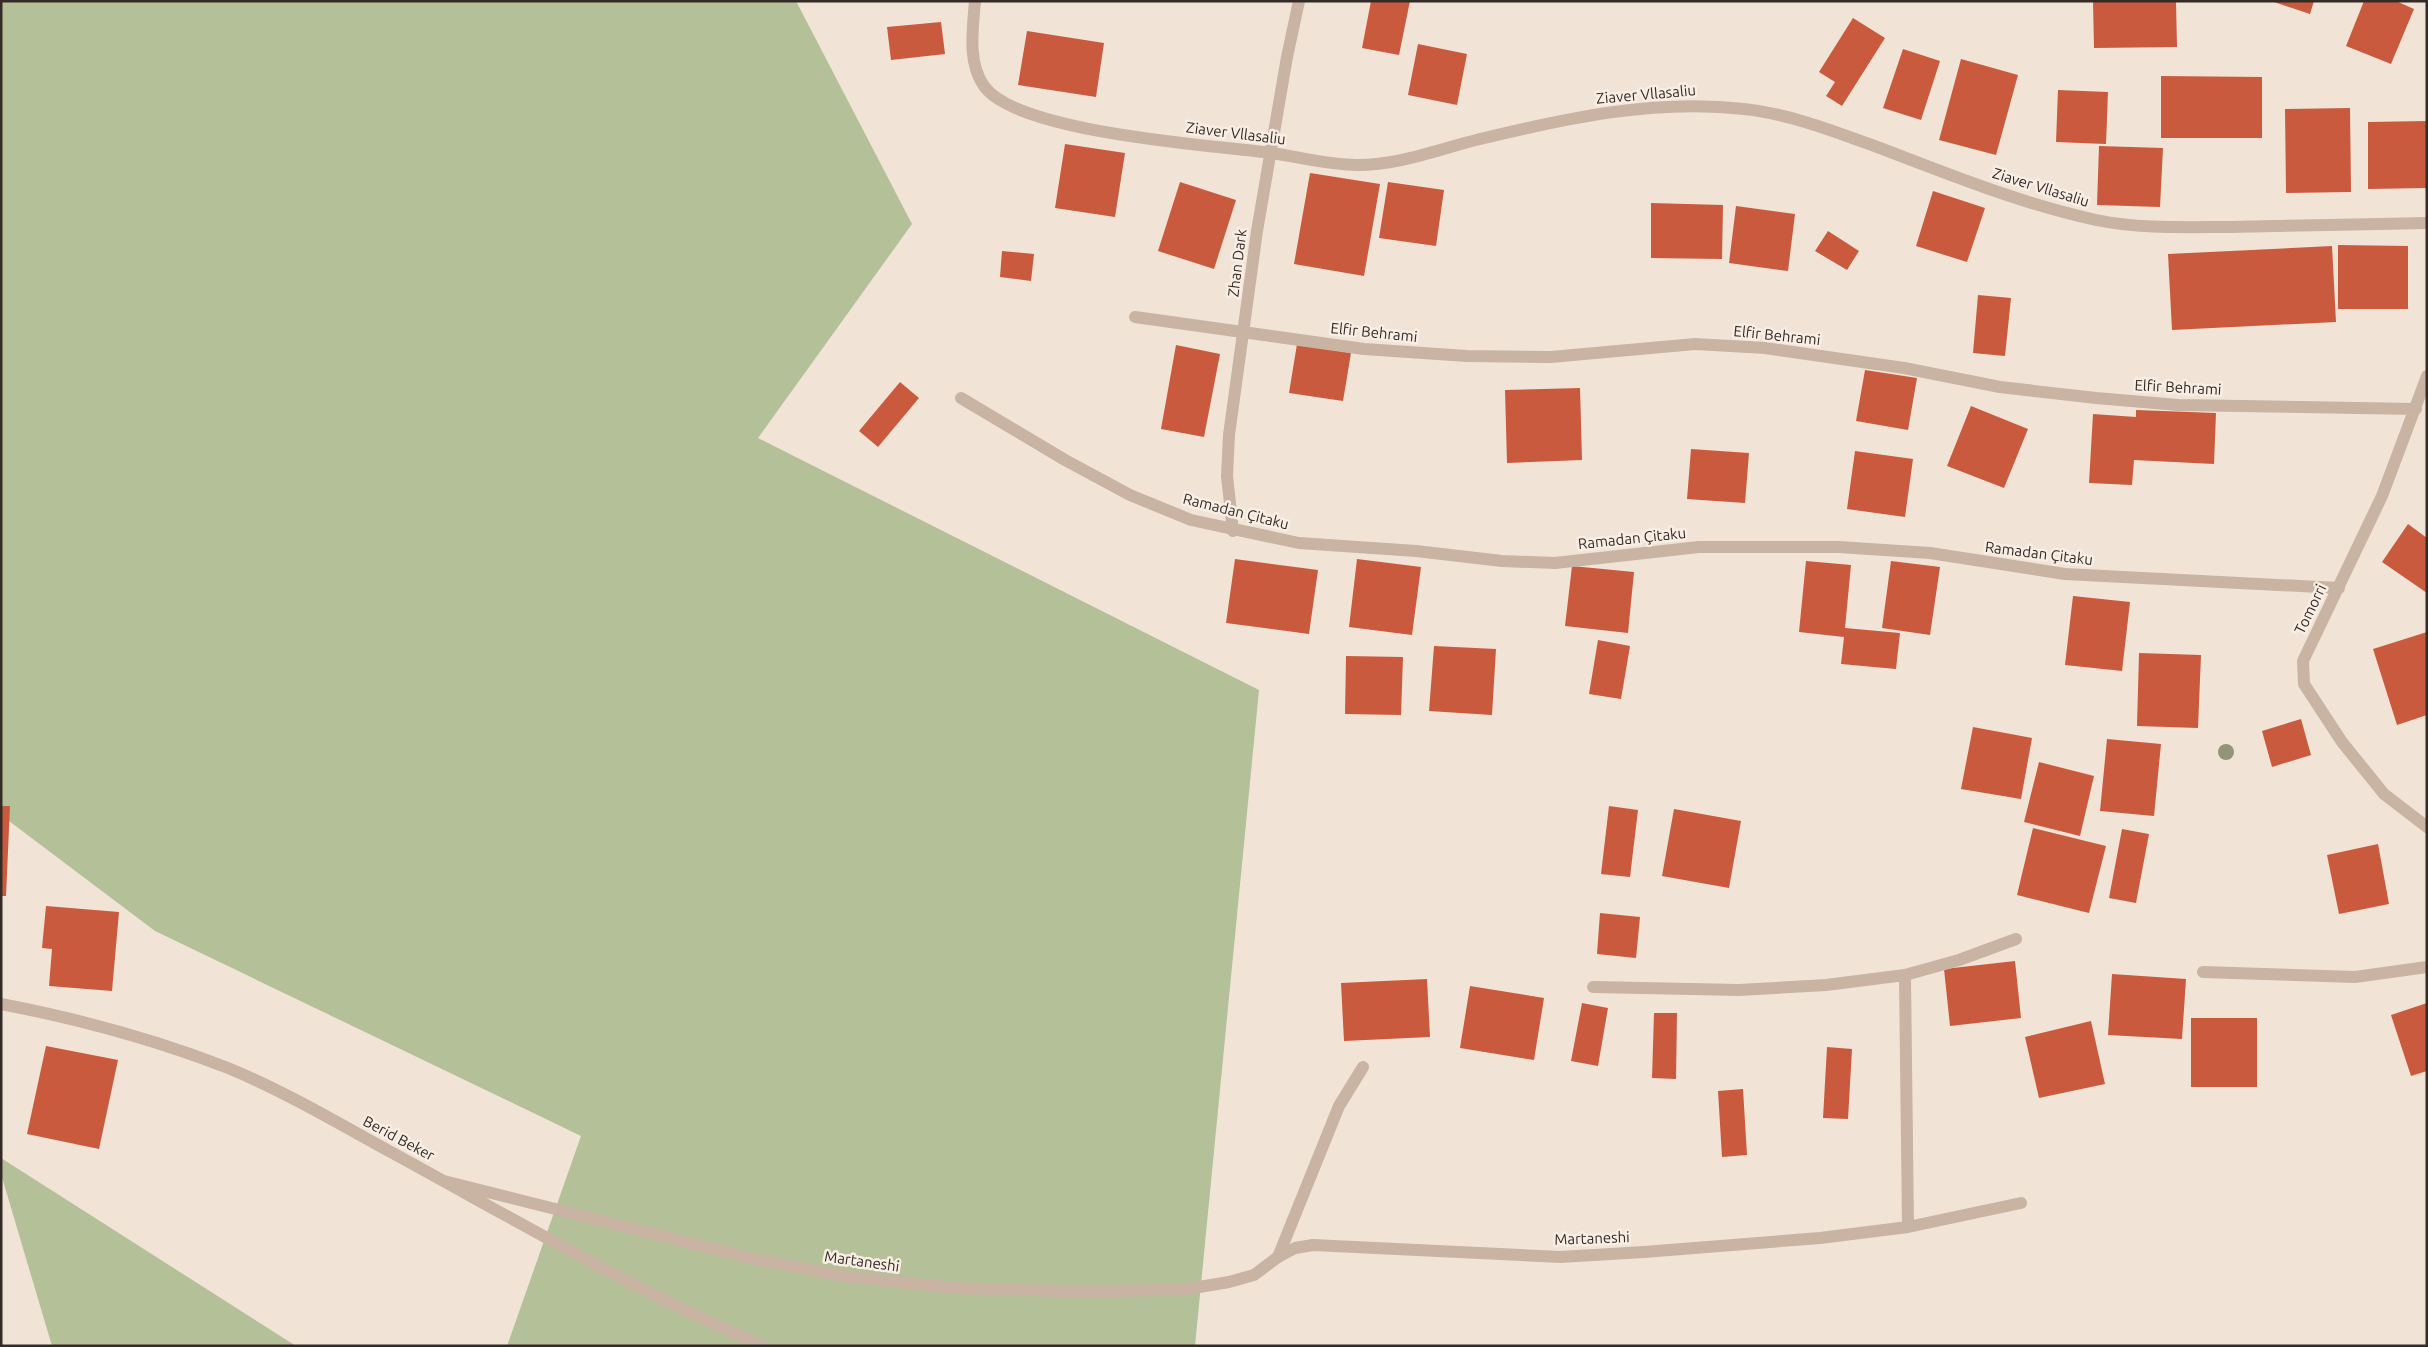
<svg xmlns="http://www.w3.org/2000/svg" width="2428" height="1347" font-family="Ubuntu,sans-serif">
<style>
.green{fill:#b4c097}
.building{fill:#c95a3e}
.lines{fill:none;stroke-linecap:round;stroke-linejoin:round}
.service{stroke:#c9b3a3;stroke-width:12}
.minor{stroke:#c9b3a3;stroke-width:12}
.tree{fill:#929477}
.labels{text-anchor:middle;dominant-baseline:central;stroke-width:5;stroke-linejoin:round;paint-order:stroke}
.street-label{font-size:15px;fill:#342a26;stroke:#f9eee4}
</style>
<rect width="100%" height="100%" fill="#f1e4d7"/>
<path class="green" d="M 1,1 L 796,1 L 912,224 L 758,438 L 1259,690 L 1195,1346 L 507,1346 L 581,1136 L 155,931 L 1,815 Z
M 1,1158 L 296,1346 L 52,1346 L 1,1174 Z"/>
<path class="building" d="M 1371,1 L 1410,1 L 1399,55 L 1362,48 Z
M 2093,1 L 2176,1 L 2177,47 L 2094,48 Z
M 2271,1 L 2314,1 L 2310,14 Z
M 2364,1 L 2396,1 L 2414,9 L 2391,64 L 2346,46 Z
M 1853,18 L 1885,38 L 1842,106 L 1826,96 L 1835,82 L 1819,72 Z
M 941,22 L 945,54 L 891,60 L 887,27 Z
M 1027,31 L 1104,43 L 1096,97 L 1018,85 Z
M 1418,44 L 1467,54 L 1457,105 L 1408,95 Z
M 1903,49 L 1940,61 L 1921,120 L 1883,108 Z
M 1961,59 L 2018,75 L 1996,155 L 1939,140 Z
M 2161,76 L 2262,77 L 2262,138 L 2161,138 Z
M 2058,90 L 2108,92 L 2106,144 L 2056,142 Z
M 2350,108 L 2351,192 L 2286,193 L 2285,109 Z
M 2427,121 L 2427,188 L 2368,189 L 2368,122 Z
M 1065,144 L 1125,153 L 1115,217 L 1055,208 Z
M 2099,146 L 2163,148 L 2160,207 L 2097,205 Z
M 1310,173 L 1380,184 L 1364,276 L 1294,264 Z
M 1180,182 L 1236,200 L 1214,269 L 1158,251 Z
M 1388,182 L 1444,190 L 1436,246 L 1379,238 Z
M 1933,191 L 1985,208 L 1967,262 L 1916,246 Z
M 1651,203 L 1723,205 L 1722,259 L 1651,258 Z
M 1736,206 L 1795,214 L 1788,271 L 1729,263 Z
M 1828,231 L 1859,251 L 1847,270 L 1815,251 Z
M 2338,245 L 2408,246 L 2408,309 L 2338,309 Z
M 2332,246 L 2336,322 L 2172,330 L 2168,254 Z
M 1002,251 L 1034,254 L 1031,281 L 1000,277 Z
M 1978,295 L 2011,298 L 2005,356 L 1973,353 Z
M 1297,344 L 1351,353 L 1343,401 L 1289,393 Z
M 1176,345 L 1220,354 L 1204,437 L 1161,429 Z
M 1865,370 L 1917,378 L 1908,430 L 1856,421 Z
M 900,382 L 919,398 L 878,447 L 859,431 Z
M 1580,388 L 1582,460 L 1507,463 L 1505,390 Z
M 1971,406 L 2028,429 L 2004,488 L 1947,466 Z
M 2136,410 L 2216,413 L 2214,464 L 2134,460 L 2132,485 L 2089,483 L 2093,414 L 2136,417 Z
M 1691,449 L 1749,453 L 1745,503 L 1687,499 Z
M 1855,451 L 1913,459 L 1905,517 L 1847,509 Z
M 2408,524 L 2427,538 L 2427,593 L 2382,562 Z
M 1235,559 L 1318,570 L 1309,634 L 1226,623 Z
M 1357,559 L 1421,567 L 1412,635 L 1349,627 Z
M 1806,561 L 1851,565 L 1845,628 L 1900,633 L 1896,669 L 1841,664 L 1844,637 L 1799,632 Z
M 1891,561 L 1940,567 L 1930,635 L 1882,628 Z
M 1572,566 L 1634,572 L 1628,633 L 1565,626 Z
M 2073,596 L 2130,602 L 2122,671 L 2065,665 Z
M 2427,632 L 2427,715 L 2397,725 L 2373,649 Z
M 1598,640 L 1630,646 L 1621,699 L 1589,694 Z
M 1434,646 L 1496,649 L 1492,715 L 1429,711 Z
M 2139,653 L 2201,655 L 2198,728 L 2137,726 Z
M 1346,656 L 1403,657 L 1401,715 L 1345,714 Z
M 2301,719 L 2311,755 L 2272,767 L 2262,731 Z
M 1973,727 L 2032,738 L 2021,799 L 1961,789 Z
M 2107,739 L 2161,744 L 2154,816 L 2100,811 Z
M 2039,762 L 2094,776 L 2080,836 L 2024,822 Z
M 1,806 L 10,806 L 6,896 L 1,896 Z
M 1609,806 L 1638,810 L 1630,877 L 1601,874 Z
M 1674,809 L 1741,821 L 1729,888 L 1662,876 Z
M 2033,828 L 2106,846 L 2089,913 L 2017,895 Z
M 2122,829 L 2149,834 L 2136,903 L 2109,898 Z
M 2378,844 L 2389,904 L 2339,914 L 2327,855 Z
M 46,906 L 119,912 L 112,991 L 49,986 L 52,949 L 42,948 Z
M 1600,913 L 1640,917 L 1636,958 L 1597,954 Z
M 2015,961 L 2021,1018 L 1950,1026 L 1944,969 Z
M 2112,974 L 2186,979 L 2182,1039 L 2108,1035 Z
M 1427,979 L 1430,1037 L 1344,1041 L 1341,983 Z
M 1470,986 L 1544,998 L 1534,1060 L 1460,1048 Z
M 1582,1003 L 1608,1008 L 1598,1066 L 1571,1061 Z
M 2427,1003 L 2427,1071 L 2411,1076 L 2391,1015 Z
M 1654,1013 L 1677,1013 L 1676,1079 L 1652,1078 Z
M 2191,1018 L 2257,1018 L 2257,1087 L 2191,1087 Z
M 2091,1021 L 2105,1084 L 2039,1098 L 2025,1037 Z
M 46,1046 L 118,1060 L 99,1149 L 27,1134 Z
M 1827,1047 L 1852,1049 L 1848,1119 L 1823,1118 Z
M 1743,1089 L 1747,1155 L 1722,1157 L 1718,1091 Z"/>
<g class="lines">
<path class="service" d="M 1278,1257 L 1339,1106 L 1363,1067"/>
<path class="minor" d="M 975,1 C 973,28 967,62 984,86 C 1017,133 1212,145 1271,153 C 1299,157 1329,165 1357,165 C 1400,165 1439,149 1480,139 C 1567,118 1654,99 1744,109 C 1791,114 1836,132 1880,148 C 1951,175 2022,204 2096,220 C 2139,229 2186,227 2230,227 C 2296,226 2361,224 2427,223
M 1135,317 L 1364,349 L 1467,356 L 1551,357 L 1695,344 L 1765,348 L 1904,368 L 2000,387 L 2096,398 L 2178,405 L 2416,409
M 2427,376 L 2382,496 L 2303,661 L 2304,684 L 2342,742 L 2384,794 L 2427,827
M 961,398 L 1065,460 L 1130,495 L 1191,520 L 1299,543 L 1416,551 L 1502,561 L 1555,563 L 1699,547 L 1839,547 L 1930,553 L 2065,574 L 2339,588
M 1233,531 L 1227,476 L 1229,435 L 1257,231 L 1287,57 L 1299,1
M 2203,972 L 2355,977 L 2427,967
M 1905,975 L 1959,960 L 2016,939
M 1593,987 L 1739,990 L 1826,985 L 1905,975 L 1908,1227
M 1,1004 C 79,1019 154,1039 228,1068 C 282,1090 338,1123 389,1151 C 512,1218 634,1290 763,1346
M 444,1181 L 754,1259 L 849,1277 L 955,1288 L 1087,1292 L 1187,1289 L 1229,1282 L 1254,1275 L 1278,1257 L 1295,1248 L 1313,1245 L 1560,1257 L 1644,1252 L 1820,1238 L 1908,1227 L 2021,1203"/>
</g>
<circle class="tree" cx="2226" cy="752" r="8"/>
<g class="labels">
<g class="street-label">
<text transform="translate(1646 94) rotate(-5)">Ziaver Vllasaliu</text>
<text transform="translate(1236 133) rotate(7)">Ziaver Vllasaliu</text>
<text transform="translate(2041 187) rotate(17)">Ziaver Vllasaliu</text>
<text transform="translate(1237 263) rotate(-83)">Zhan Dark</text>
<text transform="translate(1374 332) rotate(6)">Elfir Behrami</text>
<text transform="translate(1777 335) rotate(6)">Elfir Behrami</text>
<text transform="translate(2178 387) rotate(3)">Elfir Behrami</text>
<text transform="translate(1236 511) rotate(14)">Ramadan Çitaku</text>
<text transform="translate(1632 538) rotate(-6)">Ramadan Çitaku</text>
<text transform="translate(2039 553) rotate(7)">Ramadan Çitaku</text>
<text transform="translate(2310 609) rotate(-64)">Tomorri</text>
<text transform="translate(399 1138) rotate(28)">Berid Beker</text>
<text transform="translate(1592 1238) rotate(-2)">Martaneshi</text>
<text transform="translate(862 1261) rotate(8)">Martaneshi</text>
</g>
</g>
<rect width="2428" height="1347" fill="none" stroke="#342a26" stroke-width="5"/>
</svg>
